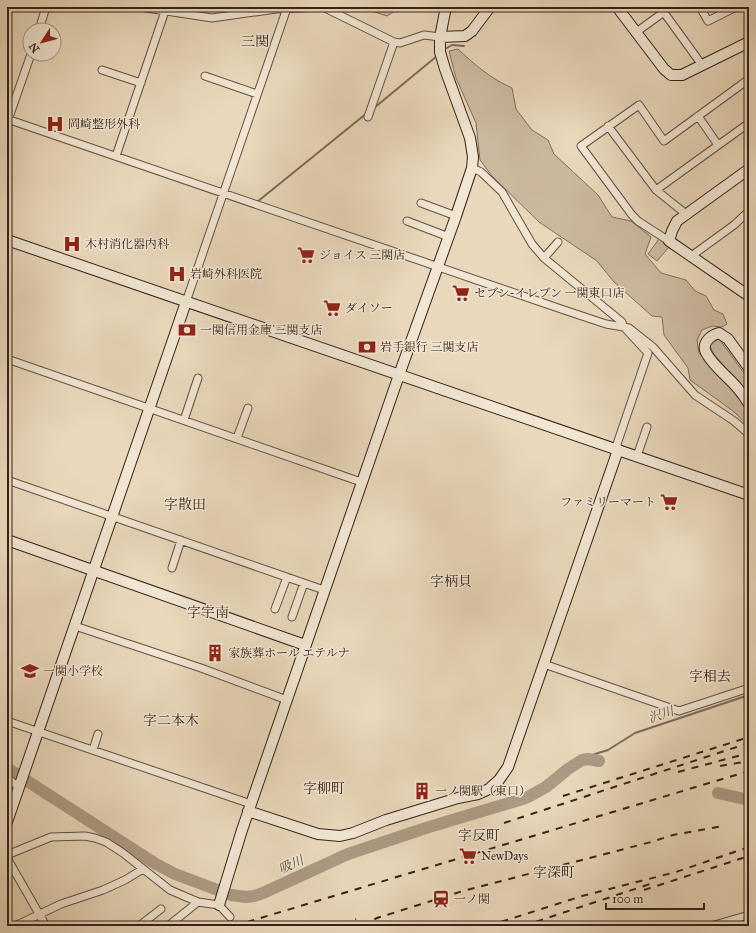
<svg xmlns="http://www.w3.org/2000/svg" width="756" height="933" font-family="'IM FELL Great Primer','Noto Serif JP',serif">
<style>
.green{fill:#cbb99f;stroke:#806e5c}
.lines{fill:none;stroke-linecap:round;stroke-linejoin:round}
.stream{stroke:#7d6a59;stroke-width:2}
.river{stroke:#ac9a84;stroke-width:12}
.street-casing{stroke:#635042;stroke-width:9}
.secondary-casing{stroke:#362219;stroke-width:12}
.street{stroke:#f1e6d3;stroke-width:7}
.secondary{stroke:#f1e6d3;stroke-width:10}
.rail{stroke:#362219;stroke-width:2;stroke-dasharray:7 7;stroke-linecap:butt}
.labels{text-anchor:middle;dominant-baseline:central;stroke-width:3;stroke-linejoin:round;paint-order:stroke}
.poi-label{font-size:12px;fill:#362219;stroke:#f1e6d3;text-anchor:start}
.water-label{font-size:13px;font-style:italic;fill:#5f4c3e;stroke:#f1e6d3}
.quarter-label{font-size:14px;fill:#362219;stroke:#f1e6d3}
</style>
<rect width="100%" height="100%" fill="#e9d8bb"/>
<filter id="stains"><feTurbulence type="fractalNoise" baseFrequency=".005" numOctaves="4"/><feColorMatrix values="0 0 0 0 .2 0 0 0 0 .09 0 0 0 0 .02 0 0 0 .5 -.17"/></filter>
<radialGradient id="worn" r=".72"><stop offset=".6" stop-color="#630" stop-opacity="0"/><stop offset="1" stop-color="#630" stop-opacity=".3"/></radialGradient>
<path class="green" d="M 359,7 L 401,7 L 387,16 Z
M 458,49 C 475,65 490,78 512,88 L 516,109 L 532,130 L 548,140 L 554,154 L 598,195 L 612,217 L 631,221 L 651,237 L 645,254 L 661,273 L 686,280 L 695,291 L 706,296 L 714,310 L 723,314 L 727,324 L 722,327 L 712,326 L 702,330 L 697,340 L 699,353 L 729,385 L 744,404 L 749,413 L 749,426 L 733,411 L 690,380 L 688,368 L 664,335 L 662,317 L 652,316 L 614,282 L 597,261 L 539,222 L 492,176 L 480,160 L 476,123 L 456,78 L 449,51 Z
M 659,239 L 669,247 L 657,261 L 648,254 Z
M 716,339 L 720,340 L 749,380 L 749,395 L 713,353 L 710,346 L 711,341 Z"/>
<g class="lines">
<path class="stream" d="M 447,48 L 452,45 L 464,46
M 374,108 L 437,56
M 257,202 L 367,113
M 582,760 L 595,754 L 608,750 L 635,733 L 749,695"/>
<path class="river" d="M 7,768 L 156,864 L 175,874 L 231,895 L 246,897 L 254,896 L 263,893 L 348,854 L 429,827 L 526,798 L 546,787 L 568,769 L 582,760 L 588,759 L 599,761
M 718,793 L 749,800"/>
<g class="street-casing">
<path id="street" d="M 140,7 L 212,18 L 276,9 L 323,7 L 394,42 L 400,43 L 424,35 L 440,37
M 660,7 L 702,65
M 700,7 L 708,21 L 736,7
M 39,30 L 46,7
M 635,33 L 664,12
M 102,70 L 141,83
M 205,76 L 257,94
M 698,116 L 718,145
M 368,117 L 394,42
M 7,119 L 564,310 L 606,324 L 629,328 L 653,347 L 695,395 L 734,421 L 749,434
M 7,123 L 31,54
M 608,126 L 656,190 L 686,214
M 116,156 L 165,11
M 472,168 L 481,172 L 502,192 L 532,244 L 544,258 L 622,322 L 623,326 L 648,353 L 617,444 L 618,450
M 656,190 L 749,123
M 421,203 L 456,216
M 407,221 L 449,237
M 669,241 L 638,221 L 632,215 L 581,146 L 639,105 L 664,141 L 749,79
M 690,257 L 734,225 L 749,211
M 544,258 L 558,242
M 186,302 L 287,8
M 7,359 L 361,482
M 184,420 L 198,378
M 237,438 L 248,408
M 637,456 L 647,427
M 7,480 L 324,590
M 172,568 L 181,540
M 275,609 L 287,577
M 292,617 L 304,583
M 75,626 L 201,668 L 287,700
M 544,664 L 679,711 L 749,688
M 7,721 L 251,804
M 93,750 L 98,734
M 7,778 L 19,787
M 7,855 L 51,837 L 85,836 L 95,838 L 106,842 L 123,853 L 170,890 L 198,902
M 7,858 L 46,926
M 15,926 L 61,904 L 103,890 L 125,880 L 143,869
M 139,926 L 161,909
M 168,926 L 198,902 L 219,905 L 230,917
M 711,926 L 749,915"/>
</g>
<g class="secondary-casing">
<path id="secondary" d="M 617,7 L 664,69 L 671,75 L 682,75 L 749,42
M 440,37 L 465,36 L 472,31 L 490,7
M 749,169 L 677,221 L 672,231 L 669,241 L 749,296
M 7,240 L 749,495
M 749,368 L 728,339 L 719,333 C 712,335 703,341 705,350 C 708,360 724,374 731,381 C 738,388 744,396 749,404
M 7,540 L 305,645
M 248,811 L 318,834 L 340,836 L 353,833 L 386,820 L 458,798 L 478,794 L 489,789 L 499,780 L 508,767 L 618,450
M 7,822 L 186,302
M 219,905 L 242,830 L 399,375 L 456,216 L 472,168 L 473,157 L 470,138 L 445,69 L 440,52 L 440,37 L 446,7"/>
</g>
<use href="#street" class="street"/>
<use href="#secondary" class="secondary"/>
<path class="rail" d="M 720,766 L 749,761
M 678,772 L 749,753
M 563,796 L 749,737
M 504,823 L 749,743
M 644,890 L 749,856
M 234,926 L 749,771
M 343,926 L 356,919
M 362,926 L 377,918 L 463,891 L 651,842 L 673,835 L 723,826
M 488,926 L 582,896 L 676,872 L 749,847
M 523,926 L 650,884"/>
</g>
<defs>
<g id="hospital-bare" transform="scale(1.38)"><path d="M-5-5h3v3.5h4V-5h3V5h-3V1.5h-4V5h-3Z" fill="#8f2418" stroke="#f1e6d3" stroke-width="2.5" paint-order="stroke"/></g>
<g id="supermarket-bare" transform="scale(1.38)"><path d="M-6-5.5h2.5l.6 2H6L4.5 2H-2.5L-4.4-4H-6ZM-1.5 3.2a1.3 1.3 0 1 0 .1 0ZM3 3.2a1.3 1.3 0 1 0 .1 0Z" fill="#8f2418" stroke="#f1e6d3" stroke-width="2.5" paint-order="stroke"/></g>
<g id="bank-bare" transform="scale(1.38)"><path d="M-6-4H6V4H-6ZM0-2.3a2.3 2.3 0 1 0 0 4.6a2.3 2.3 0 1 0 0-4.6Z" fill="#8f2418" stroke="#f1e6d3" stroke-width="2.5" paint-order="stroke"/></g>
<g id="building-bare" transform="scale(1.38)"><path d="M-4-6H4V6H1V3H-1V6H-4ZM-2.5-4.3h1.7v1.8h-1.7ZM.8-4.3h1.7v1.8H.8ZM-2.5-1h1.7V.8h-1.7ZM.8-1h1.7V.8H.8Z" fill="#8f2418" stroke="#f1e6d3" stroke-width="2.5" paint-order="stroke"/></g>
<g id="school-bare" transform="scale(1.38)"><path d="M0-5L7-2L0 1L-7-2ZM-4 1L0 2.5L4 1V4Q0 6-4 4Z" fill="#8f2418" stroke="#f1e6d3" stroke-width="2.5" paint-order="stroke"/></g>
<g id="station-bare" transform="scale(1.38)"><path d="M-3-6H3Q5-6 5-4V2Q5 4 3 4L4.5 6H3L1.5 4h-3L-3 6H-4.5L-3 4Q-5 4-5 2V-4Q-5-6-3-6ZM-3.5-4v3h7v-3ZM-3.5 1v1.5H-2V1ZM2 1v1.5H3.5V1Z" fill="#8f2418" stroke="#f1e6d3" stroke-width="2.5" paint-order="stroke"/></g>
</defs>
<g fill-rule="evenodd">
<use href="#hospital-bare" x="55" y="124"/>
<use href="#hospital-bare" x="72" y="244"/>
<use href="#supermarket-bare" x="306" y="255"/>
<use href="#hospital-bare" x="177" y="274"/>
<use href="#supermarket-bare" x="461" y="293"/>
<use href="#supermarket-bare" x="332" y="308"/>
<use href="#bank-bare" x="187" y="330"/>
<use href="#bank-bare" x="367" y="347"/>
<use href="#supermarket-bare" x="669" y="502"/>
<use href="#building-bare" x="215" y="653"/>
<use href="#school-bare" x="30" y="671"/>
<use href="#building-bare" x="422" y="791"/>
<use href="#supermarket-bare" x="468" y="856"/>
<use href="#station-bare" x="441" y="899"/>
</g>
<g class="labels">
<g class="poi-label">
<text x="68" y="124">岡崎整形外科</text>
<text x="85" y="244">木村消化器内科</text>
<text x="319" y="255">ジョイス 三関店</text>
<text x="190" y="274">岩崎外科医院</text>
<text x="474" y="293">セブン-イレブン 一関東口店</text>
<text x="345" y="308">ダイソー</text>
<text x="200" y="330">一関信用金庫 三関支店</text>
<text x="380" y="347">岩手銀行 三関支店</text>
<text x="656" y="502" text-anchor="end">ファミリーマート</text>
<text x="228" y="653">家族葬ホール エテルナ</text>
<text x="43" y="671">一関小学校</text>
<text x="435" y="791">一ノ関駅（東口）</text>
<text x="481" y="856">NewDays</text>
<text x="454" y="899">一ノ関</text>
</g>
<g class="water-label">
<text transform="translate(661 715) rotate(-19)">沢川</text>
<text transform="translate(291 865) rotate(-25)">吸川</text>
</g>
<g class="quarter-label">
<text x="255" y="41">三関</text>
<text x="185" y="504">字散田</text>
<text x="451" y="581">字柄貝</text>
<text x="208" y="612">字宇南</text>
<text x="710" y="676">字相去</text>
<text x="171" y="720">字二本木</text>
<text x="324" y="788">字柳町</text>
<text x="479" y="835">字反町</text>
<text x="554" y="872">字深町</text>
</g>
</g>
<rect width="756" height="933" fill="none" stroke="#e9d8bb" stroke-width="24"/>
<rect x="8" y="8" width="740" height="917" fill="none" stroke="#362219" stroke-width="2"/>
<rect x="12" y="12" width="732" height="909" fill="none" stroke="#362219"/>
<g transform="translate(42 42) rotate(234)"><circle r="19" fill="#f1e6d3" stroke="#a69889"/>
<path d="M0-3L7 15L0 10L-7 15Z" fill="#8f2418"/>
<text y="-6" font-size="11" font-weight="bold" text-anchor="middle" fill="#362219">N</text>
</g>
<path d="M606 903v6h98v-6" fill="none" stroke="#362219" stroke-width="2"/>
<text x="612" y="903" font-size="12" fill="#362219" stroke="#f1e6d3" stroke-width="3" paint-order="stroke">100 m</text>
<rect width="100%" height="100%" filter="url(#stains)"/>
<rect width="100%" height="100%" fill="url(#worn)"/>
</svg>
